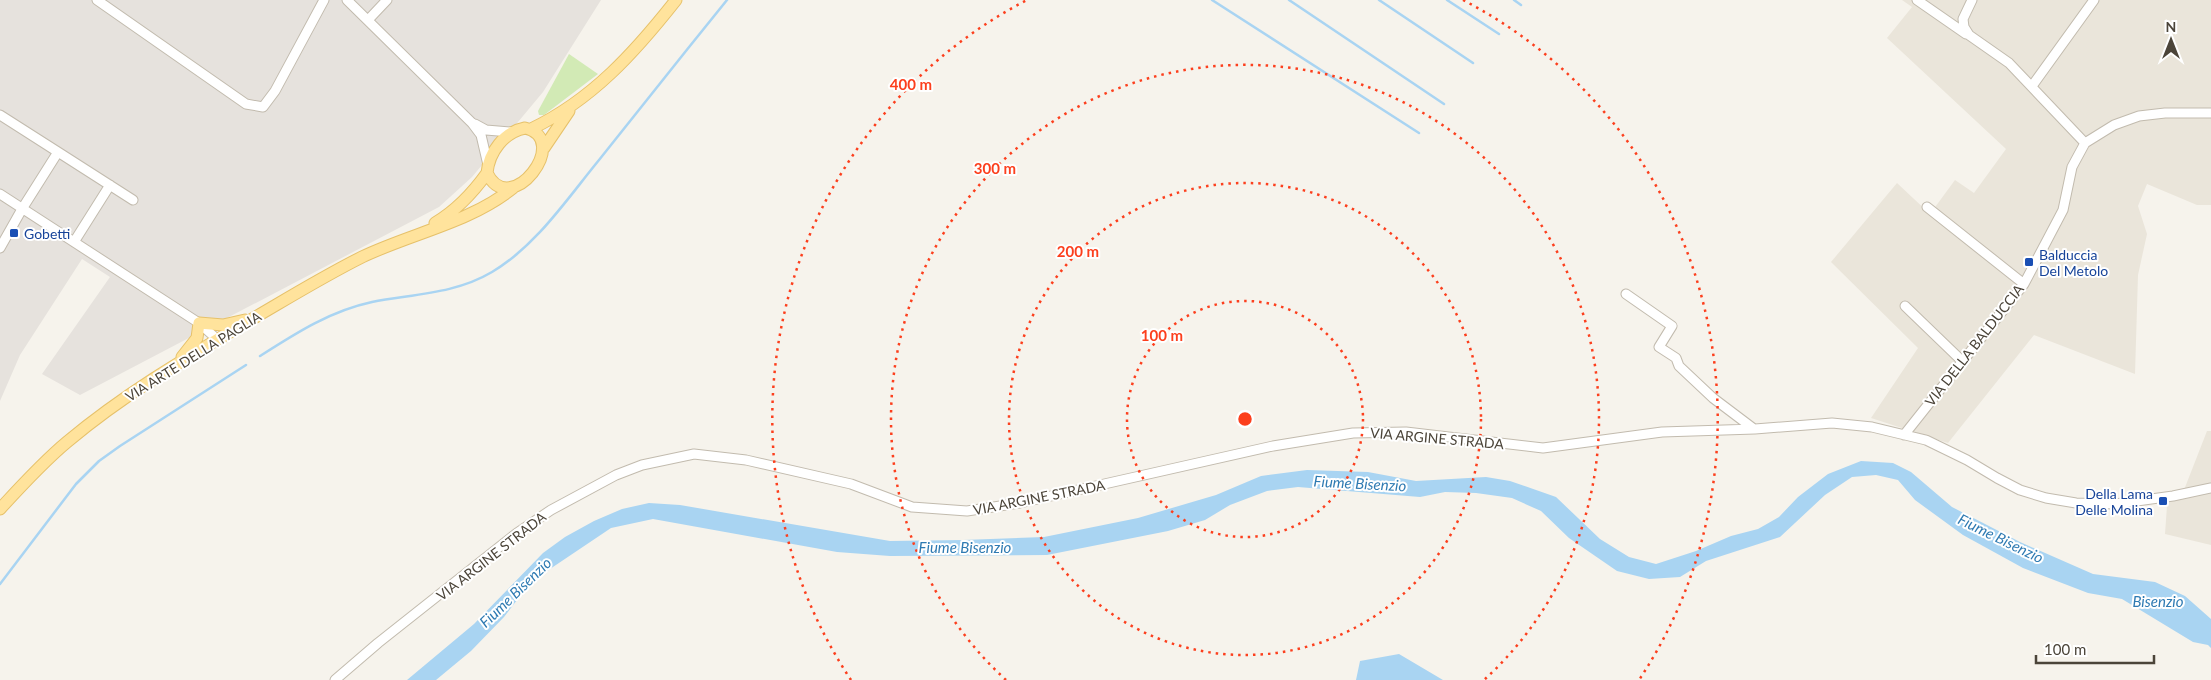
<svg xmlns="http://www.w3.org/2000/svg" width="2211" height="680" font-family="Lato,sans-serif">
<style>
.residential{fill:#eae5da}
.industrial{fill:#e6e2dd}
.green{fill:#d2eab5}
.water{fill:#a9d4f2}
.lines{fill:none;stroke-linecap:round;stroke-linejoin:round}
.stream{stroke:#a9d4f2;stroke-width:2.5}
.minor-casing{stroke:#c2bbae;stroke-width:11}
.major-casing{stroke:#e6c16a;stroke-width:13}
.minor{stroke:#fff;stroke-width:9}
.major{stroke:#ffe39c;stroke-width:11}
.ring{fill:none;stroke:#fc3f1d;stroke-width:2.5;stroke-dasharray:2.5 5}
.transit-dot{fill:#1a4fb4;stroke:#fff;stroke-width:2}
.labels{text-anchor:middle;dominant-baseline:central;stroke-width:4;stroke-linejoin:round;paint-order:stroke}
.transit-label{font-size:14px;fill:#164399;stroke:#fff;text-anchor:start}
.street-label{font-size:14px;fill:#4b4439;stroke:#fff}
.water-label{font-size:15px;font-style:italic;fill:#2e7ab2;stroke:#fff}
.centre{fill:#fc3f1d;stroke:#fff;stroke-width:2.5}
.ring-label{font-size:15px;text-anchor:middle;font-weight:bold;fill:#fc3f1d;stroke:#fff;stroke-width:4;stroke-linejoin:round;paint-order:stroke}
</style>
<rect width="100%" height="100%" fill="#f6f3ec"/>
<path class="residential" d="M 1902,0 L 2211,0 L 2211,205 L 2197,205 L 2147,184 L 2138,206 L 2147,234 L 2138,275 L 2135,374 L 2034,335 L 1948,443 L 1871,418 L 1918,348 L 1831,262 L 1897,183 L 1930,214 L 1955,180 L 1974,193 L 2006,149 L 1887,38 L 1912,7 Z
M 2207,431 L 2211,431 L 2211,545 L 2165,534 L 2168,492 L 2184,490 Z"/>
<path class="industrial" d="M 0,0 L 601,0 L 543,92 L 472,177 L 439,207 L 80,395 L 42,374 L 110,277 L 82,259 L 20,355 L 0,401 Z"/>
<path class="green" d="M 569,54 L 598,74 L 544,115 L 539,115 L 538,111 Z"/>
<path class="water" d="M 1861,461 L 1893,463 L 1911,472 L 1952,507 L 2020,542 L 2093,574 L 2155,582 L 2185,596 L 2211,619 L 2211,648 L 2208,645 L 2193,642 L 2122,599 L 2088,593 L 2023,568 L 1963,535 L 1915,500 L 1898,480 L 1876,475 L 1852,477 L 1825,495 L 1780,537 L 1706,561 L 1680,577 L 1649,579 L 1617,571 L 1569,538 L 1541,511 L 1512,498 L 1476,493 L 1445,492 L 1420,497 L 1298,487 L 1267,491 L 1230,505 L 1205,520 L 1168,531 L 1047,555 L 890,556 L 837,552 L 653,519 L 611,528 L 547,571 L 524,591 L 504,617 L 471,651 L 436,680 L 407,680 L 474,624 L 543,553 L 565,537 L 594,521 L 622,509 L 649,503 L 680,505 L 890,541 L 963,540 L 1044,537 L 1138,518 L 1216,495 L 1261,476 L 1307,470 L 1368,472 L 1416,481 L 1486,477 L 1510,481 L 1556,497 L 1600,539 L 1629,557 L 1656,564 L 1696,551 L 1731,536 L 1758,529 L 1779,517 L 1798,497 L 1828,474 Z
M 1399,654 L 1443,680 L 1356,680 L 1360,661 Z"/>
<g class="lines">
<path class="stream" d="M 1212,0 L 1419,133
M 1289,0 L 1444,104
M 1379,0 L 1473,63
M 1447,0 L 1499,34
M 1514,0 L 1521,5
M 260,356 C 296,333 330,311 372,302 C 413,294 455,294 492,272 C 536,246 567,199 599,160 C 642,106 684,53 727,0
M 0,584 L 76,484 L 99,461 L 120,446 L 246,365"/>
<g class="minor-casing">
<path id="minor" d="M 97,0 L 246,104 L 263,107 L 275,91 L 324,0
M 347,0 L 472,123 L 481,135 L 488,165
M 1917,0 L 1966,34
M 1972,0 L 1963,19 L 1964,27 L 1969,35 L 2009,63 L 2085,143
M 368,20 L 387,0
M 2032,86 L 2094,0
M 0,115 L 58,152 L 22,209 L 0,248
M 475,124 L 486,130 L 511,132
M 58,152 L 133,200
M 0,194 L 199,323 L 218,340
M 1927,207 L 2024,284
M 74,242 L 110,185
M 1626,294 L 1672,326 L 1659,347 L 1676,358 L 1679,366 L 1713,398 L 1754,429
M 1905,306 L 1961,360
M 1904,435 L 2024,284 L 2063,210 L 2072,167 L 2085,143 L 2114,125 L 2139,116 L 2165,113 L 2211,113
M 335,680 L 378,643 L 517,533 L 551,510 L 616,475 L 642,465 L 694,454 L 746,460 L 851,484 L 912,507 L 967,511 L 1020,503 L 1273,446 L 1353,433 L 1406,432 L 1543,448 L 1662,432 L 1755,429 L 1832,423 L 1872,427 L 1926,440 L 1967,460 L 1997,478 L 2020,490 L 2046,498 L 2076,503 L 2115,504 L 2173,496 L 2211,488"/>
</g>
<g class="major-casing">
<path id="major" d="M 525,128 C 573,139 510,221 487,173 C 489,152 504,132 525,128 Z
M 531,129 C 592,100 635,52 676,0
M 544,148 L 569,111
M 435,223 C 457,210 472,194 487,173
M 182,357 L 197,338 L 199,323 L 223,325 L 245,320
M 0,509 C 21,486 43,462 67,442 C 123,395 184,359 247,322 C 285,300 322,277 362,257 C 412,233 469,223 513,188"/>
</g>
<use href="#minor" class="minor"/>
<use href="#major" class="major"/>
</g>
<g class="ring">
<circle cx="1245" cy="419" r="118"/>
<circle cx="1245" cy="419" r="236"/>
<path d="M1006 680A354 354 0 1 1 1484 680"/>
<path d="M851 680A472 472 0 0 1 1027 0M1463 0A472 472 0 0 1 1639 680"/>
</g>
<g class="transit-dot">
<rect x="9" y="228" width="10" height="10" rx="2.5"/>
<rect x="2024" y="257" width="10" height="10" rx="2.5"/>
<rect x="2158" y="496" width="10" height="10" rx="2.5"/>
</g>
<g class="labels">
<g class="transit-label">
<text x="24" y="233">Gobetti</text>
<text x="2039" y="254">Balduccia<tspan x="2039" dy="16">Del Metolo</tspan></text>
<text x="2153" y="493" text-anchor="end">Della Lama<tspan x="2153" dy="16">Delle Molina</tspan></text>
</g>
<g class="street-label">
<text transform="translate(1974 345) rotate(-52)">VIA DELLA BALDUCCIA</text>
<text transform="translate(193 356) rotate(-32)">VIA ARTE DELLA PAGLIA</text>
<text transform="translate(1437 438) rotate(5)">VIA ARGINE STRADA</text>
<text transform="translate(1039 497) rotate(-11)">VIA ARGINE STRADA</text>
<text transform="translate(491 556) rotate(-38)">VIA ARGINE STRADA</text>
</g>
<g class="water-label">
<text transform="translate(1360 483) rotate(3)">Fiume Bisenzio</text>
<text transform="translate(2001 538) rotate(26)">Fiume Bisenzio</text>
<text x="965" y="547">Fiume Bisenzio</text>
<text transform="translate(515 592) rotate(-44)">Fiume Bisenzio</text>
<text x="2158" y="601">Bisenzio</text>
</g>
</g>
<circle cx="1245" cy="419" r="8" class="centre"/>
<g class="ring-label">
<text x="911" y="90">400 m</text>
<text x="995" y="174">300 m</text>
<text x="1078" y="257">200 m</text>
<text x="1162" y="341">100 m</text>
</g>
<g transform="translate(2171 40)" stroke="#ffffff" stroke-width="4" paint-order="stroke">
<path d="M0-4L9 19L0 12L-9 19Z" fill="#4b4439"/>
<text y="-8" font-size="14" font-weight="bold" text-anchor="middle" fill="#4b4439">N</text>
</g>
<path d="M2036 655v8h118v-8" fill="none" stroke="#4b4439" stroke-width="2.5"/>
<text x="2044" y="655" font-size="15" fill="#4b4439" stroke="#ffffff" stroke-width="4" paint-order="stroke">100 m</text>
</svg>
